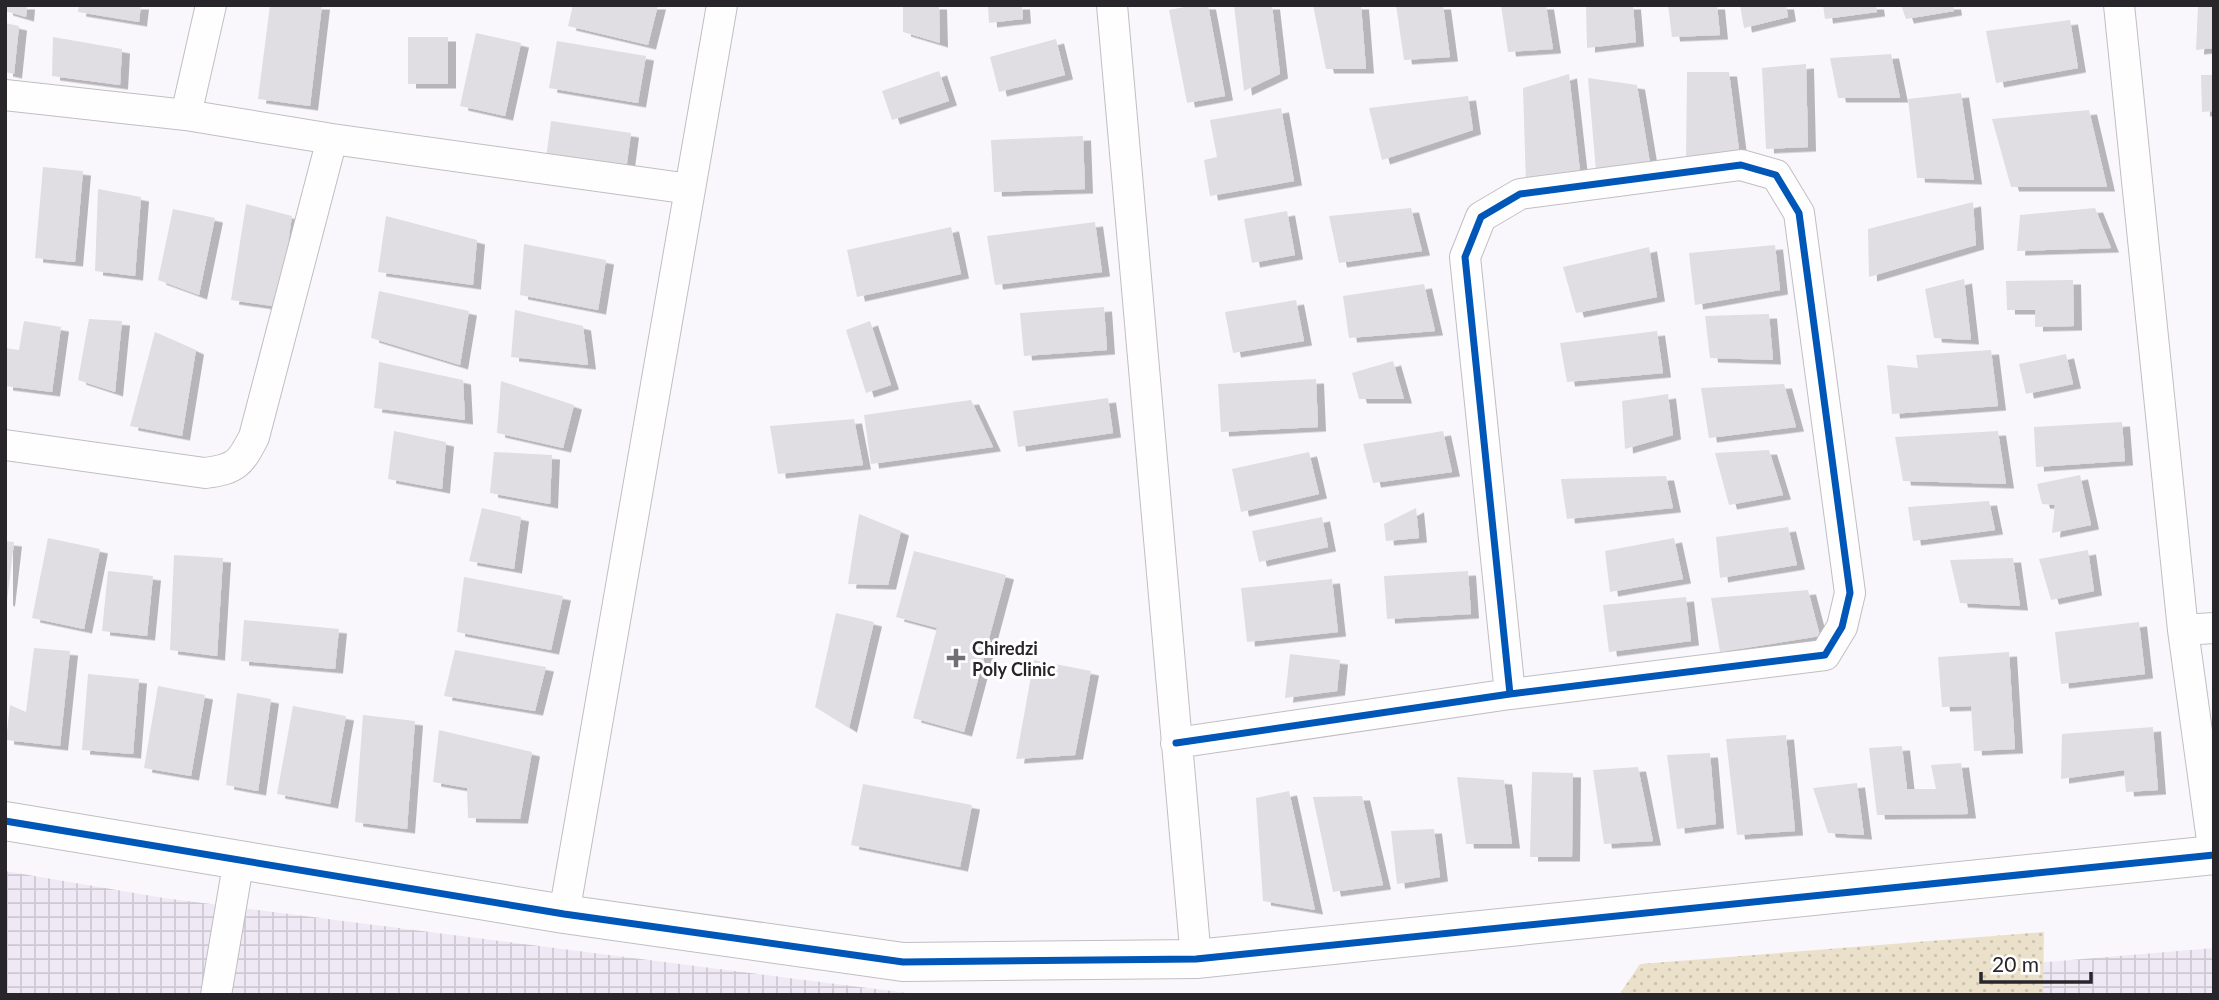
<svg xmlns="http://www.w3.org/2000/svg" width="2219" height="1000" font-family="Lato,sans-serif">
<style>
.industrial{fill:url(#industrial-grid)}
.grass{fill:url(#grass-dots)}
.building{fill:#e0dee2;filter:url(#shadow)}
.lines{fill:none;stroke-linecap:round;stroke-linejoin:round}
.minor-casing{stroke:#c1bec3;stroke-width:32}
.tertiary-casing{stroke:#c1bec3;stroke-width:40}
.minor{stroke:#fefeff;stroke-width:30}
.tertiary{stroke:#fefeff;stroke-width:38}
.cycleway-casing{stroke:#fff;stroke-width:11}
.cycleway{stroke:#0057b8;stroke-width:7}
.poi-dot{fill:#726e74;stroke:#fff;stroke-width:2.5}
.labels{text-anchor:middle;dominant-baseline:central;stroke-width:6;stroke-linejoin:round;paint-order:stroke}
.poi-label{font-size:18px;font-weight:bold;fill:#28252b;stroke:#fff;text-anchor:start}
</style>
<defs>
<pattern id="industrial-grid" width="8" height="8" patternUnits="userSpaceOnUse" patternTransform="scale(1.75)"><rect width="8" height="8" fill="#efe9f5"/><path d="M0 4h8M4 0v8" fill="none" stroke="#cdc8d2"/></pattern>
<pattern id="grass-dots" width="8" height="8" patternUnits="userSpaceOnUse" patternTransform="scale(1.75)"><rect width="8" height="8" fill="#ebe1cb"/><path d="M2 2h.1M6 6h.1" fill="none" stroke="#cac1ae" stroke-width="1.8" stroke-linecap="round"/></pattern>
<filter id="shadow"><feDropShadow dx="8" dy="4.5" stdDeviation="0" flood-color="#0004"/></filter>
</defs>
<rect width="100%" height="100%" fill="#faf7fc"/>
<path class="industrial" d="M 5,871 L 164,898 L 923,995 L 5,995 Z
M 2214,948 L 2214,995 L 1653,995 Z"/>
<path class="grass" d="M 2044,932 L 2043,995 L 1619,995 L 1640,964 Z"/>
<path class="building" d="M 5,5 L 27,5 L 26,17 L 5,11 Z
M 79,5 L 141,5 L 139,22 L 78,12 Z
M 270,5 L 322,5 L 310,106 L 258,99 Z
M 573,5 L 658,5 L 648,45 L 568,26 Z
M 903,5 L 939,5 L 940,43 L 903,32 Z
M 988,5 L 1022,5 L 1023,19 L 989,23 Z
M 1195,5 L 1208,5 L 1225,96 L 1187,103 L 1169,10 Z
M 1234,5 L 1272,5 L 1280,74 L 1244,91 Z
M 1313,5 L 1361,5 L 1366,69 L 1326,69 Z
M 1396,5 L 1443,5 L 1450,57 L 1404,60 Z
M 1501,5 L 1546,5 L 1553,49 L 1508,52 Z
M 1586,5 L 1633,5 L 1636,42 L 1587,48 Z
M 1668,5 L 1717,5 L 1720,35 L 1672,37 Z
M 1740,5 L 1786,5 L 1788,17 L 1744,28 Z
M 1823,5 L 1876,5 L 1877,12 L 1825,19 Z
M 1901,5 L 1953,5 L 1954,11 L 1906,19 Z
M 2214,5 L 2214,48 L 2196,50 L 2198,6 Z
M 2070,20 L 2078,68 L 1996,83 L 1986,31 Z
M 5,23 L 19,26 L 14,74 L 5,72 Z
M 476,33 L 521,43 L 505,116 L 460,106 Z
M 53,37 L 122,49 L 120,85 L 52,76 Z
M 408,37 L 448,37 L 448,84 L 408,84 Z
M 1056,39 L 1065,75 L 999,92 L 990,57 Z
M 557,41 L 646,56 L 638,103 L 549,88 Z
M 1891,54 L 1900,98 L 1838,98 L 1830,58 Z
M 1806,64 L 1808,147 L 1766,149 L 1762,68 Z
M 939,71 L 949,101 L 892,120 L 882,91 Z
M 1687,72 L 1729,72 L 1739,150 L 1686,160 Z
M 1569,74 L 1580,171 L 1526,184 L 1523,88 Z
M 2201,75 L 2214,75 L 2214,111 L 2202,112 Z
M 1588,78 L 1637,85 L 1651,169 L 1596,171 Z
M 1961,93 L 1974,180 L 1917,178 L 1908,99 Z
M 1468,96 L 1473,130 L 1382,160 L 1369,108 Z
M 1281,108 L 1294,181 L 1210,196 L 1204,160 L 1217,157 L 1210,120 Z
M 2089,110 L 2107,187 L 2011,187 L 1992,119 Z
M 551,121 L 631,133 L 625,178 L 545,166 Z
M 1083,136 L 1085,189 L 994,192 L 991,140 Z
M 43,167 L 83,171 L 75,262 L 35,258 Z
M 98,189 L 141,197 L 135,276 L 95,271 Z
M 1973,202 L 1976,245 L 1869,277 L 1868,229 Z
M 246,204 L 292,216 L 279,307 L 231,300 Z
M 1411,208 L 1422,251 L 1339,263 L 1329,216 Z
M 2095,208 L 2111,248 L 2017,251 L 2020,215 Z
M 173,209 L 215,218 L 199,295 L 158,280 Z
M 1287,211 L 1295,255 L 1252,263 L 1244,219 Z
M 386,216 L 477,240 L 473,285 L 378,272 Z
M 1095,222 L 1102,272 L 995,285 L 987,236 Z
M 951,227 L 961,274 L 857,297 L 847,250 Z
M 524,244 L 606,260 L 598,310 L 520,295 Z
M 1775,245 L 1780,290 L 1695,305 L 1689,253 Z
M 1649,247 L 1657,297 L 1576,313 L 1563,267 Z
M 1964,279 L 1971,340 L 1934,338 L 1925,289 Z
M 2073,280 L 2074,326 L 2035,327 L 2035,310 L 2007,310 L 2006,281 Z
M 1424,284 L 1435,331 L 1349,338 L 1343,296 Z
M 379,291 L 469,311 L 460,365 L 371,338 Z
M 1296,300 L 1304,341 L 1233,353 L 1225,312 Z
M 1104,307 L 1107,350 L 1024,356 L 1020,313 Z
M 515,310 L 583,326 L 588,365 L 511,357 Z
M 1769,314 L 1773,360 L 1710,358 L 1705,316 Z
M 89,319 L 122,321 L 115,392 L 78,380 Z
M 24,321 L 61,327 L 52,392 L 5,386 L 5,348 L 19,350 Z
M 870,321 L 891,385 L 866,393 L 846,330 Z
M 1657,331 L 1663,373 L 1567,382 L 1560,343 Z
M 155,332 L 196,350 L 182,436 L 130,426 Z
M 1991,350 L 1998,406 L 1892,414 L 1887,365 L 1918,368 L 1916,355 Z
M 2066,354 L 2073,384 L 2026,394 L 2019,364 Z
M 1393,361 L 1404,399 L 1359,399 L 1352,373 Z
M 379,362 L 463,380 L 465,420 L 374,408 Z
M 1316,379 L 1318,427 L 1221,432 L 1218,384 Z
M 501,381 L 574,405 L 563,448 L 497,433 Z
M 1784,384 L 1796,427 L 1709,438 L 1701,388 Z
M 1668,394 L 1673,435 L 1625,449 L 1622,401 Z
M 1108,398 L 1113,433 L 1018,447 L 1013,411 Z
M 971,400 L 993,447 L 871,464 L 864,415 Z
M 854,419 L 863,465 L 778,474 L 770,426 Z
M 2122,422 L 2125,461 L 2036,467 L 2034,427 Z
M 394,431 L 446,442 L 442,489 L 388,479 Z
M 1443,431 L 1452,472 L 1373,483 L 1363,444 Z
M 1998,431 L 2006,484 L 1903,481 L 1895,437 Z
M 1769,450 L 1783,495 L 1729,505 L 1715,453 Z
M 494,452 L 552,455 L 550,504 L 490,493 Z
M 1309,452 L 1319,494 L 1241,512 L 1232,469 Z
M 2080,475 L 2091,525 L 2052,533 L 2055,505 L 2042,504 L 2037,484 Z
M 1666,476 L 1673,508 L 1567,519 L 1561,479 Z
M 1989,501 L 1995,530 L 1913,541 L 1908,507 Z
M 482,508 L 521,517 L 514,569 L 469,561 Z
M 1416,508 L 1419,538 L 1386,541 L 1384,524 Z
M 859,514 L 901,531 L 888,585 L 848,584 Z
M 1322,517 L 1328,547 L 1259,562 L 1252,531 Z
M 1788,527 L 1797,565 L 1720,578 L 1716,537 Z
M 48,538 L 100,549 L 84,629 L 32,618 Z
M 1674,538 L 1683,579 L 1610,592 L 1605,551 Z
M 5,541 L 14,542 L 7,602 L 5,601 Z
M 2088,550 L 2094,591 L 2051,600 L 2039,559 Z
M 914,551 L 1006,575 L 964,732 L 913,718 L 937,628 L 896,617 Z
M 174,555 L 223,558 L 217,656 L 170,650 Z
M 2013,558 L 2020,606 L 1960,603 L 1950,560 Z
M 108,571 L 153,576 L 147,636 L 102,631 Z
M 1468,571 L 1471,614 L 1387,619 L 1384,576 Z
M 464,577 L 563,596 L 551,650 L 457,632 Z
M 1332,579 L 1338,632 L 1247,642 L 1241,588 Z
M 1808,590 L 1820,636 L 1720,652 L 1711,598 Z
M 1686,597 L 1691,641 L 1609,652 L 1603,605 Z
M 836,613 L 874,622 L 849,728 L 815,707 Z
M 244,620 L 339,629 L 335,669 L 241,661 Z
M 2139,622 L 2145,674 L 2061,684 L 2055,632 Z
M 34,648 L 70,651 L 60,746 L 6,740 L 10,705 L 26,712 Z
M 455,650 L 546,667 L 535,711 L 444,696 Z
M 2009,652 L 2015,749 L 1974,751 L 1971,706 L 1942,707 L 1938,657 Z
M 1290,654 L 1340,660 L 1337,691 L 1285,698 Z
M 1034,660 L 1091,671 L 1075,755 L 1016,759 Z
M 88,674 L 139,679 L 133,754 L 82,750 Z
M 158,686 L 205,695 L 191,776 L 144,768 Z
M 237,693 L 271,699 L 258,791 L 226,785 Z
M 293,706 L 346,716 L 330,804 L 277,794 Z
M 363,715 L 415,721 L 407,829 L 355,822 Z
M 2153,727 L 2158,790 L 2126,792 L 2124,770 L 2061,779 L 2062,734 Z
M 439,730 L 532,752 L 520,819 L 468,818 L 467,788 L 433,782 Z
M 1786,735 L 1795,831 L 1737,835 L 1726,739 Z
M 1902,746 L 1907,789 L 1936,789 L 1931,765 L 1961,763 L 1968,814 L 1877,815 L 1869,748 Z
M 1710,753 L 1716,824 L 1677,829 L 1667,755 Z
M 1638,767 L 1653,841 L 1604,844 L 1593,770 Z
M 1532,772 L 1573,773 L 1572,857 L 1530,857 Z
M 1457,777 L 1504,780 L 1512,844 L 1466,844 Z
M 1857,783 L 1864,835 L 1828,833 L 1813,788 Z
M 863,784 L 972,805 L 960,867 L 851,845 Z
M 1289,791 L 1315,910 L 1263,901 L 1256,798 Z
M 1362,796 L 1383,885 L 1333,892 L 1313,797 Z
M 1434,829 L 1440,877 L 1397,884 L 1391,831 Z"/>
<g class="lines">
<g class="minor-casing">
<path id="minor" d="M 1112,5 L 1196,959
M 2119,5 L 2183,630 L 2214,855
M 5,95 L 186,115 L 332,139 L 690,189
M 186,115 L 211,5
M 5,445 L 205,473 C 236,469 240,464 254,437 L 332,139
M 2183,630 L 2214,628
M 1176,743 L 1510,694 L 1825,655 L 1842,627 L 1850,593 L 1799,213 L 1776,175 L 1741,165 L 1520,194 L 1481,217 L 1465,257 L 1510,694
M 564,914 L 722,5
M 216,995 L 239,859"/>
</g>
<g class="tertiary-casing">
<path id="tertiary" d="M 5,821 L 564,914 L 903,962 L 1196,959 L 2214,855"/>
</g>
<use href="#minor" class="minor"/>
<use href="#tertiary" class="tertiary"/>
<g class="cycleway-casing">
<path id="cycleway" d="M 1176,743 L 1510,694 L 1825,655 L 1842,627 L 1850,593 L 1799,213 L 1776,175 L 1741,165 L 1520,194 L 1481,217 L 1465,257 L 1510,694
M 5,821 L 564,914 L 903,962 L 1196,959 L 2214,855"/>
</g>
<use href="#cycleway" class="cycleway"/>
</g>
<path class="poi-dot" d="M952.5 647.5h7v7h7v7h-7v7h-7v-7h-7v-7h7z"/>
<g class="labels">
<g class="poi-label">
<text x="972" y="648">Chiredzi<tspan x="972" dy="21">Poly Clinic</tspan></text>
</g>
</g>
<rect width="2219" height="1000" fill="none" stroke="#28252b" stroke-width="14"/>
<path d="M1981 972v10h110v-10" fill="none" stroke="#28252b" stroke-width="3.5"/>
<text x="1992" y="972" font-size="21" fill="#28252b" stroke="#ffffff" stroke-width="5" paint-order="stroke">20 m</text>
</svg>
